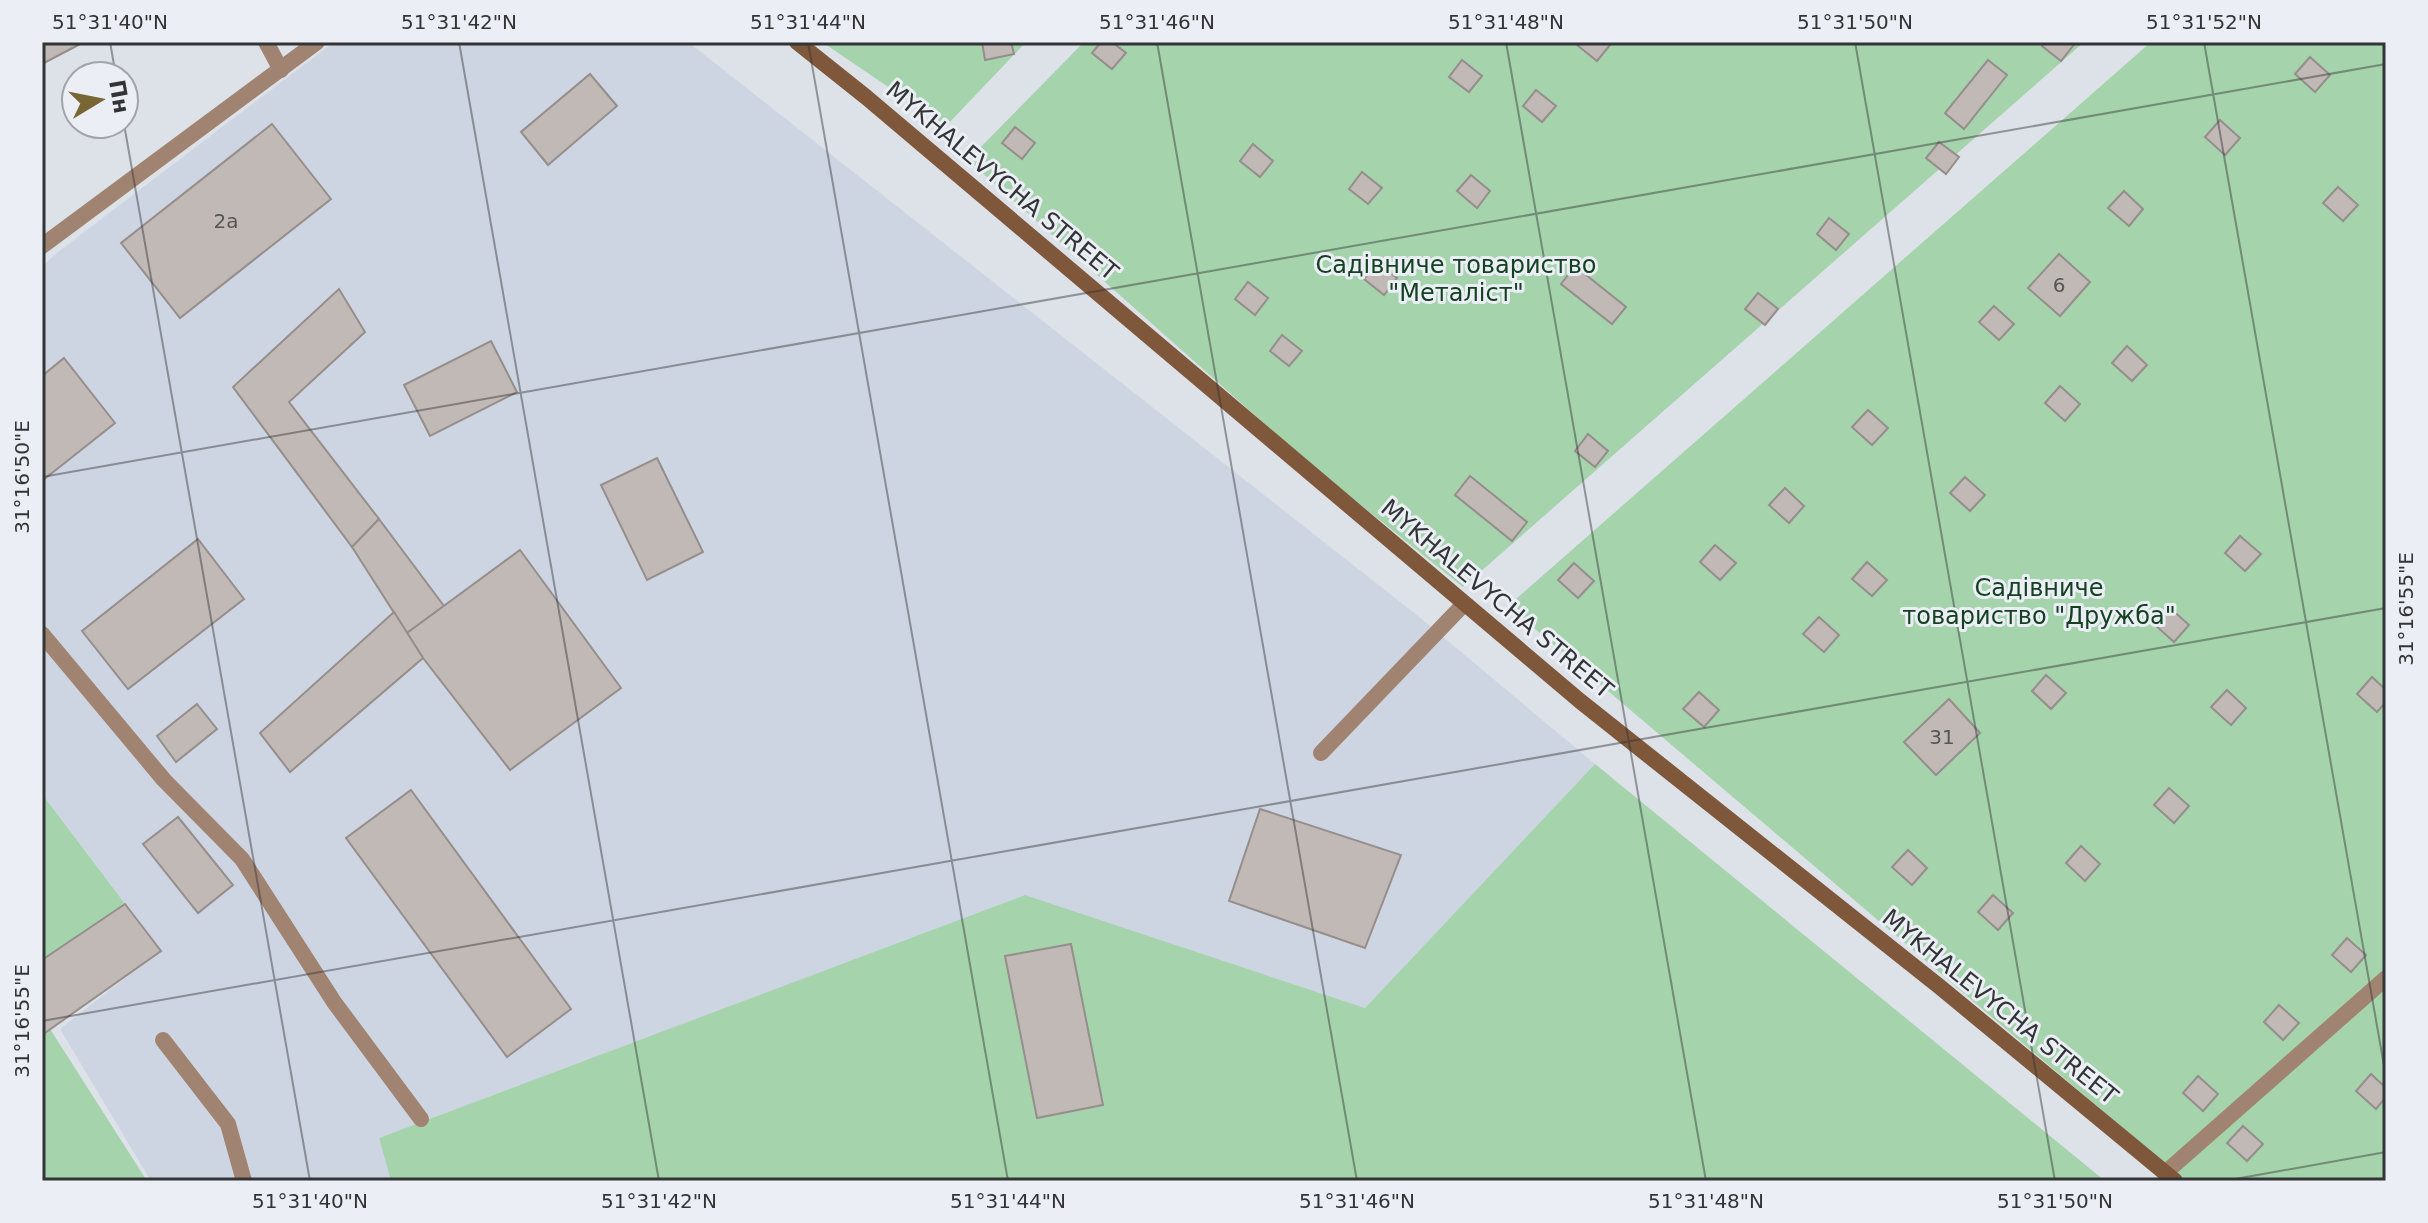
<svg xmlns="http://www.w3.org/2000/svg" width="2428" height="1223" viewBox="0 0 2428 1223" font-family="'DejaVu Sans',sans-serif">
	<rect width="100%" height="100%" fill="#dde1e8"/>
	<polygon fill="#ced5e2" points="334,42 688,42 1418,616 1595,764 1365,1008 1025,895 379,1138 391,1181 151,1181 60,1029 161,950 42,794 42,267 58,252"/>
	<g fill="#a4d3ac">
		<polygon points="822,42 1026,42 946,126"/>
		<polygon points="1084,42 2084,42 1463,587 1305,460 968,160"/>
		<polygon points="2151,42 2386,42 2386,1181 2185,1181 1508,606"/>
		<polygon points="1595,764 2105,1181 391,1181 379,1138 1025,895 1365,1008"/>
		<polygon points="42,794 161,951 50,1029 147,1181 42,1181"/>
	</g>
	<g fill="#c1b9b6" stroke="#958e8b" stroke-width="2">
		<polygon points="42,42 84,42 42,64"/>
		<polygon points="982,42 1011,42 1014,54 985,60"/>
		<polygon points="1101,42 1112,42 1126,53 1112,69 1092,53"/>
		<polygon points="1580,42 1607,42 1610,45 1597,61 1577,45"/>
		<polygon points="2045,42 2076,42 2061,61 2042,46"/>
		<polygon points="2310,57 2330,75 2315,92 2295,74"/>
		<polygon points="1462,60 1482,76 1469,92 1449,77"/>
		<polygon points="1988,60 2007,75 1964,129 1945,113"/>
		<polygon points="590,74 617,106 548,165 521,132"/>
		<polygon points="1536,90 1556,106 1542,122 1523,106"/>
		<polygon points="2220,120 2240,138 2225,155 2205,137"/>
		<polygon points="272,124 331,199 180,318 121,243"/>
		<polygon points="1015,127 1035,143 1022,159 1002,143"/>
		<polygon points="1939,142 1959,157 1946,174 1926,158"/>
		<polygon points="1253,144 1273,161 1260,177 1240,161"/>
		<polygon points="1362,172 1382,188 1368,204 1349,189"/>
		<polygon points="1471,175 1490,191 1477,208 1457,191"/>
		<polygon points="2338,187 2358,205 2343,221 2323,203"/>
		<polygon points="2124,191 2143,209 2129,226 2108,208"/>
		<polygon points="1829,218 1849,234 1836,250 1817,234"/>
		<polygon points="2059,254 2090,282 2060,316 2028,288"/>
		<polygon points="1377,263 1397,278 1384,295 1364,279"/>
		<polygon points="1575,266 1626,307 1612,324 1561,284"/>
		<polygon points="1248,282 1268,298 1255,315 1235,299"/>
		<polygon points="339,289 365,332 289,402 379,519 352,547 233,387"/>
		<polygon points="1758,293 1778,309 1765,325 1745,309"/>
		<polygon points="1994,306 2014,324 1999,340 1979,322"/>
		<polygon points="1282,335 1302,351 1289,366 1270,351"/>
		<polygon points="491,341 517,392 430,436 404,385"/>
		<polygon points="2127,346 2147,365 2132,381 2112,363"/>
		<polygon points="64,358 115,423 42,481 42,376"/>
		<polygon points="2060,386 2080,404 2065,421 2045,403"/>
		<polygon points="1868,410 1888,428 1872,445 1852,427"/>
		<polygon points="1588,434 1608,451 1595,467 1575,451"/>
		<polygon points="657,458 703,552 647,580 601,485"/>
		<polygon points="1470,476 1527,522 1512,541 1455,495"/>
		<polygon points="1965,477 1985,495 1970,511 1950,493"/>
		<polygon points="1785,488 1804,506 1789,523 1769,505"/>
		<polygon points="379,519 444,606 407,633 352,547"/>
		<polygon points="2240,536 2261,554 2245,571 2225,553"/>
		<polygon points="198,539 244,599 128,689 82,631"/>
		<polygon points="1715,545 1736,563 1720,580 1700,562"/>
		<polygon points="520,550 621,688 510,770 423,658 407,633"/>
		<polygon points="1867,562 1887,580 1872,596 1852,579"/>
		<polygon points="1574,563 1594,581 1578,598 1558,580"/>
		<polygon points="2169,607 2189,625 2174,642 2154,624"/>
		<polygon points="394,612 423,658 290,772 260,733"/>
		<polygon points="1819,617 1839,635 1824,652 1803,634"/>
		<polygon points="2046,675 2066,693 2051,709 2032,691"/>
		<polygon points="2372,677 2386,690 2386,702 2377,712 2357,694"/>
		<polygon points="2227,690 2246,708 2231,725 2211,707"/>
		<polygon points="1699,692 1719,710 1704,727 1683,709"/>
		<polygon points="1949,699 1980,733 1936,775 1904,742"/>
		<polygon points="197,704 217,729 176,762 157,736"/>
		<polygon points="2169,788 2189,806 2174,823 2154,805"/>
		<polygon points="411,790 571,1009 507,1057 346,838"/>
		<polygon points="1260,809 1401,855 1365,948 1229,901"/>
		<polygon points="178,817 233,885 198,913 143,844"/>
		<polygon points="2081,846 2100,864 2085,881 2066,863"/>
		<polygon points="1908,850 1927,868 1912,885 1892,867"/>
		<polygon points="1993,895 2013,913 1998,930 1978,912"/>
		<polygon points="125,904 161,951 42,1035 42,960"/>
		<polygon points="2347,938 2366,955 2351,972 2332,955"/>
		<polygon points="1071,944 1103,1105 1037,1118 1005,956"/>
		<polygon points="2279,1005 2299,1023 2283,1040 2264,1022"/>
		<polygon points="2371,1074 2386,1088 2386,1097 2376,1109 2356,1091"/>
		<polygon points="2198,1076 2218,1094 2203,1111 2183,1093"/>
		<polygon points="2243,1126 2263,1144 2247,1161 2227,1143"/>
	</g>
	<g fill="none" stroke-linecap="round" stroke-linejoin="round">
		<g stroke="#a08471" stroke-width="16">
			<polyline points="266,42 281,70"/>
			<polyline points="42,246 317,42"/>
			<polyline points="42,634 164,780 242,859 334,1002 421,1119"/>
			<polyline points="1321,753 1464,604"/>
			<polyline points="163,1040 228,1124 244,1181"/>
			<polyline points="2165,1173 2386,978"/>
		</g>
		<polyline stroke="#7f573b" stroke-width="16" points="797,42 866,97 1580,701 1940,987 2175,1181"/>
	</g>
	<path fill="none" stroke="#323436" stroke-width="2" stroke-opacity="0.45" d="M 110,42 L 116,76M 459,42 L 659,1181M 808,42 L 1008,1181M 1157,42 L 1357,1181M 1506,42 L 1706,1181M 1855,42 L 2055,1181M 2204,42 L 2386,1077M 124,124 L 310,1181M 42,477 L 2386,64M 42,1021 L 2386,608M 2224,1181 L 2386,1152"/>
	<g text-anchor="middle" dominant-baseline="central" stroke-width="6" stroke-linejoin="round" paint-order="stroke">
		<g font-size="20" fill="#565556">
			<text x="226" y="221">2а</text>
			<text x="2059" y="285">6</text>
			<text x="1942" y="737">31</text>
		</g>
		<g font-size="24" fill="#323436" stroke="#ebeef5">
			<text transform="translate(1002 181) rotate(40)">MYKHALEVYCHA STREET</text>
			<text transform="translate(1497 599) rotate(40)">MYKHALEVYCHA STREET</text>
			<text transform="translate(2000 1007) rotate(39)">MYKHALEVYCHA STREET</text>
		</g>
		<g font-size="24" fill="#144221" stroke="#ebeef5">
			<text x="1456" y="265">Садівниче товариство<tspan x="1456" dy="28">"Металіст"</tspan></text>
			<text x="2039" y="588">Садівниче<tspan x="2039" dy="28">товариство "Дружба"</tspan></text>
		</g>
	</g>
	<rect width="2428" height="1223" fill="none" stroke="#ebeef5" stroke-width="88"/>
	<g transform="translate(100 100) rotate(80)"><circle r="38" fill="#ebeef5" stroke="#a1a4a9" stroke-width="2"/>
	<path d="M0-6L14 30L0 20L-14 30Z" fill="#786735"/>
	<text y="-12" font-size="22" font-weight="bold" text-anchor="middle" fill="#323436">Пн</text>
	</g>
	<rect x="44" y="44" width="2340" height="1135" fill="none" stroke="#323436" stroke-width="3"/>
	<g font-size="20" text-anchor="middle" fill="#323436">
		<text x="110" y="29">51°31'40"N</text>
		<text x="459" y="29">51°31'42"N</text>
		<text x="808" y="29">51°31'44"N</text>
		<text x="1157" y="29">51°31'46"N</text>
		<text x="1506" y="29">51°31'48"N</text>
		<text x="1855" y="29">51°31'50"N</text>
		<text x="2204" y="29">51°31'52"N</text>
		<text transform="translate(22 477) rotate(-90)" y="7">31°16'50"E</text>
		<text transform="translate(2406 609) rotate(-90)" y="7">31°16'55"E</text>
		<text transform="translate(22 1021) rotate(-90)" y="7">31°16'55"E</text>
		<text x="310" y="1208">51°31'40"N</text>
		<text x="659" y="1208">51°31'42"N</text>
		<text x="1008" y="1208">51°31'44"N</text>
		<text x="1357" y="1208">51°31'46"N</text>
		<text x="1706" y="1208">51°31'48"N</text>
		<text x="2055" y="1208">51°31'50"N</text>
	</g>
</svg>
